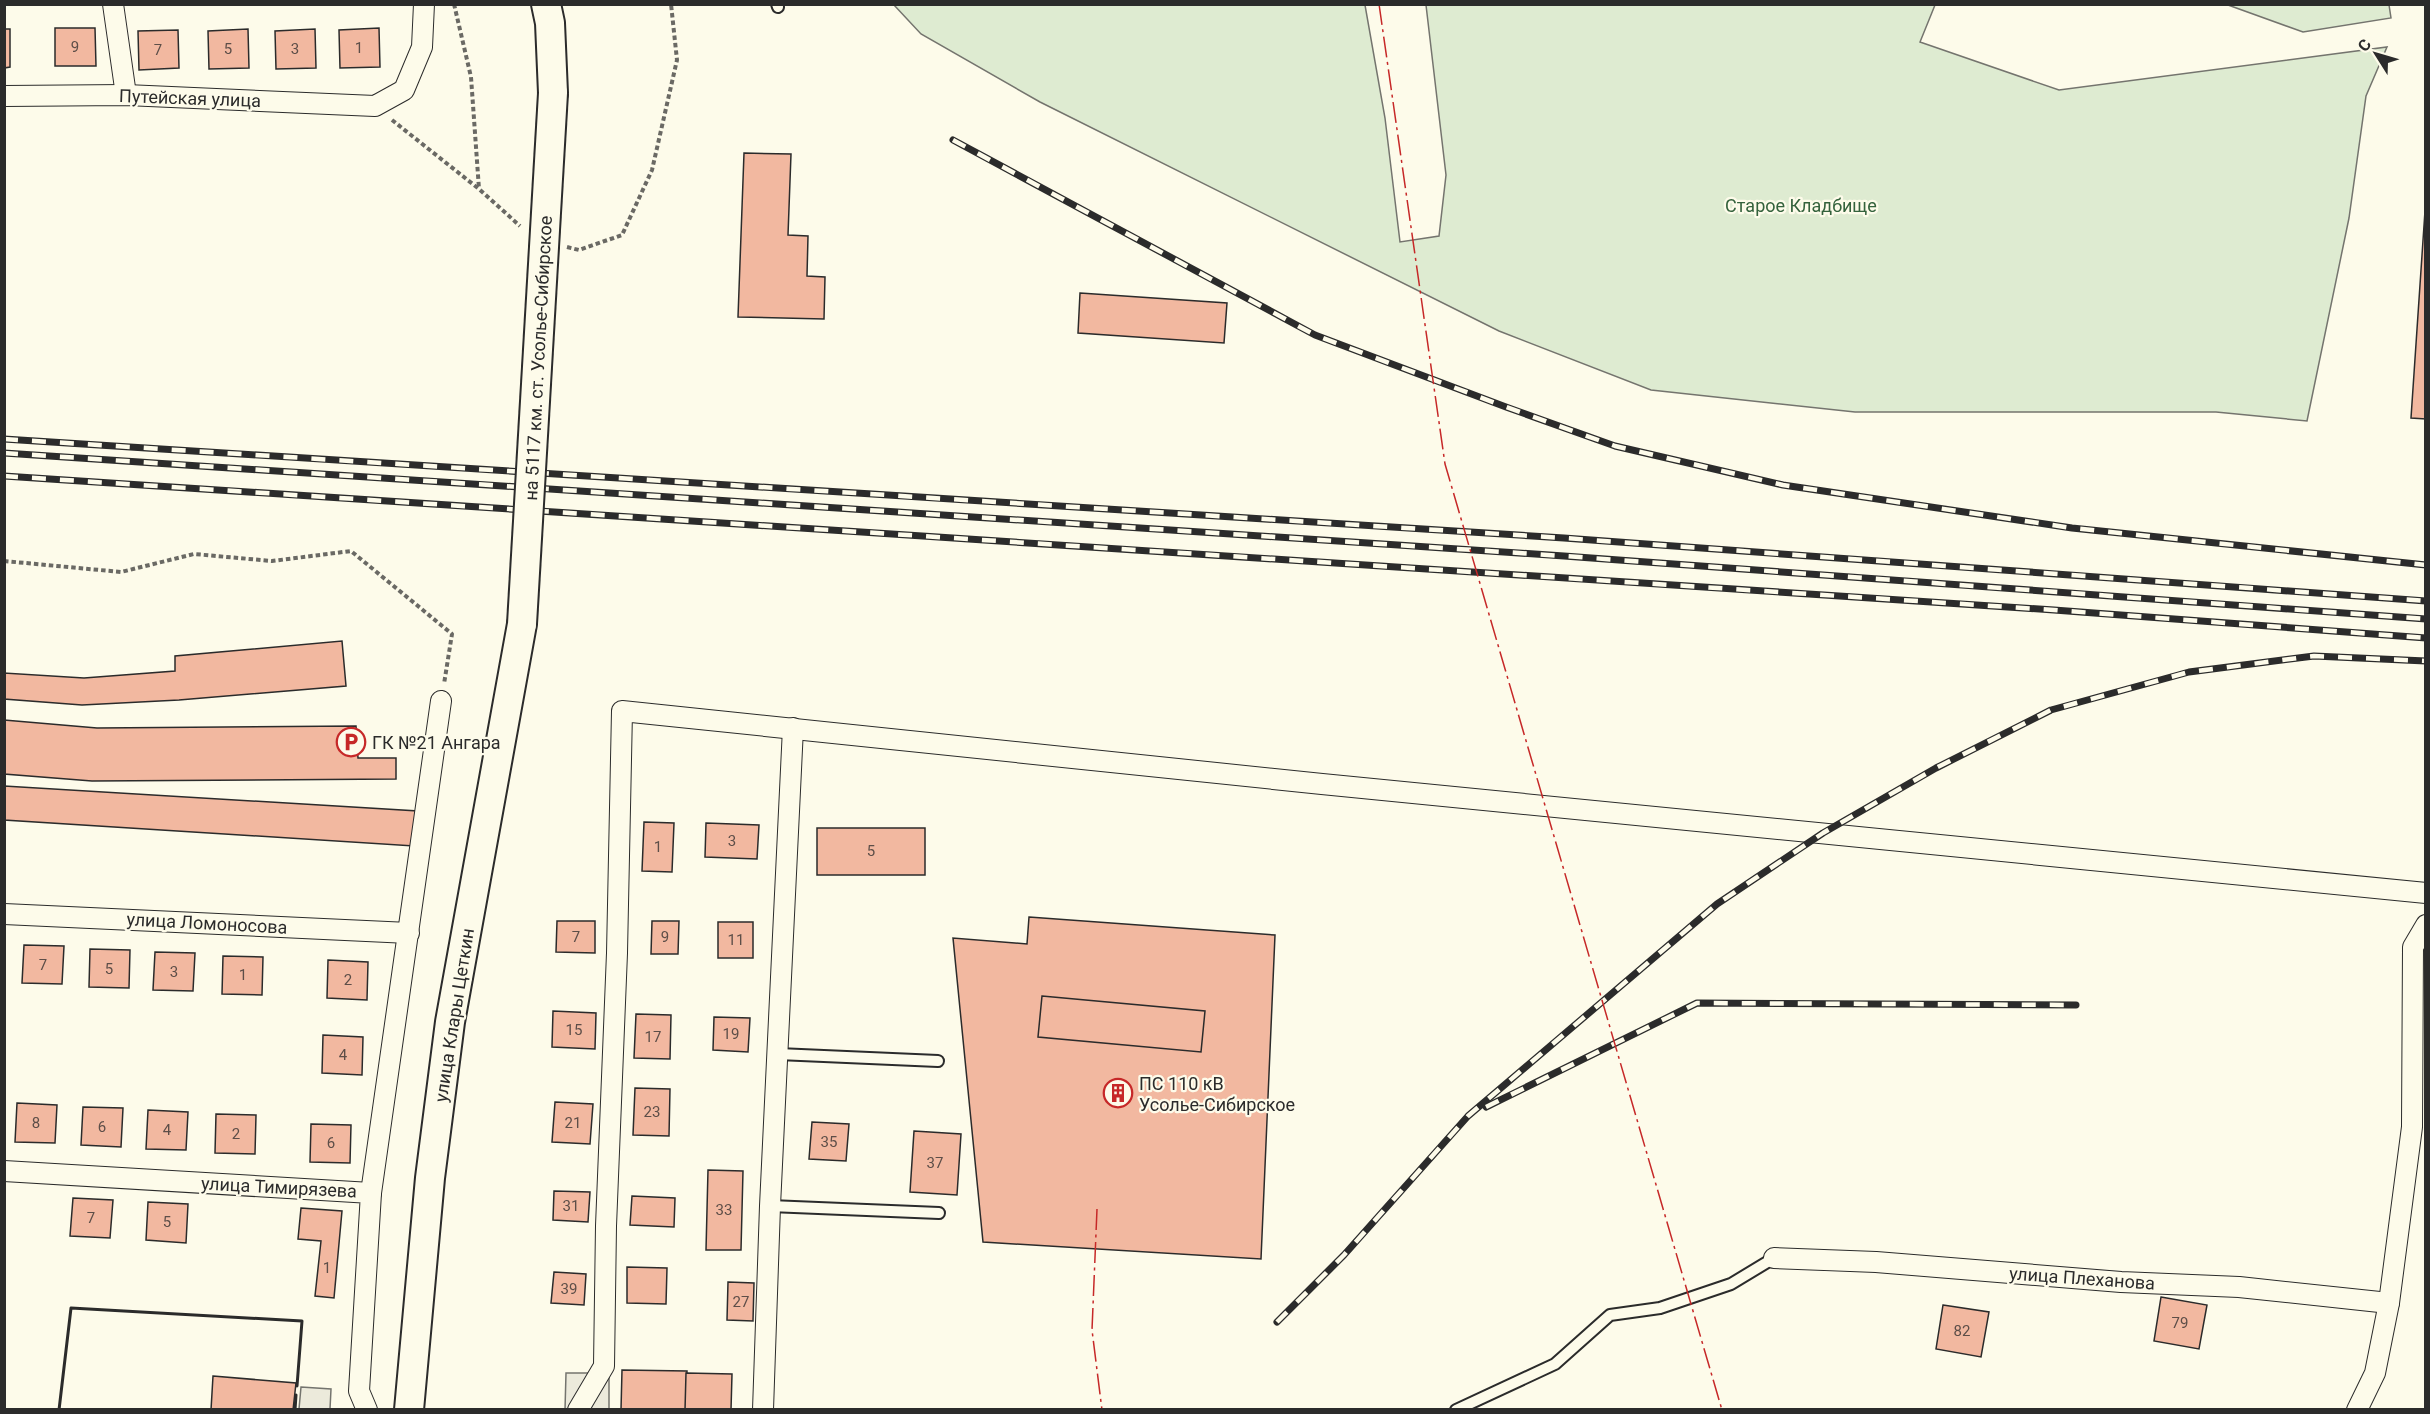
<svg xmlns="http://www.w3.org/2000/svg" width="2430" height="1414" viewBox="0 0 2430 1414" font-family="Roboto,sans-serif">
	<rect width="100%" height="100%" fill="#fdfbea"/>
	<g fill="#deebd1" stroke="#74746e" stroke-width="1.5">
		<polygon points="894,5 1365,5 1385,118 1400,242 1439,236 1446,175 1426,5 1935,5 1920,42 2059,90 2387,47 2366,96 2349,218 2307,421 2216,412 1855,412 1651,390 1499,331 1040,102 921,34"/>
		<polygon points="2228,5 2389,5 2391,18 2303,32"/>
	</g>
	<g fill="#eceadb" stroke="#74746e" stroke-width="1.5">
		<polygon points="566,1373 609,1373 609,1409 565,1410"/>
		<polygon points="301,1387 331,1389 330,1409 299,1409"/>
	</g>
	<g fill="#f2b8a0" stroke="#2b2b2b" stroke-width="1.5">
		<polygon points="55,28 95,28 96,66 55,66"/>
		<polygon points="379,28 380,67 340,68 339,30"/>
		<polygon points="4,29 10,29 10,67 4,68"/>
		<polygon points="248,29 249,68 209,69 208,31"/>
		<polygon points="315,29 316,68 276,69 275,31"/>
		<polygon points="178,30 179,68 139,70 138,31"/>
		<polygon points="744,153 791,154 788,235 808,236 807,276 825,277 824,319 738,317"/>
		<polygon points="2426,196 2426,419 2411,418"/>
		<polygon points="1080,293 1227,303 1224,343 1078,333"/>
		<polygon points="342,641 346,686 179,700 82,705 4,699 4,673 84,678 175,671 175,656"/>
		<polygon points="4,720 97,728 356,726 358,758 396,758 396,779 92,781 4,774"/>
		<polygon points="4,786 418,811 414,846 4,820"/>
		<polygon points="644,822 674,823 672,872 642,871"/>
		<polygon points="706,823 759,825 757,859 705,857"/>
		<rect x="817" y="828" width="108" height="47"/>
		<polygon points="1029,917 1275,935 1261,1259 983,1242 953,938 1027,944"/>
		<polygon points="557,921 595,921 595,953 556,952"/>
		<polygon points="652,921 679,921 678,954 651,954"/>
		<rect x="718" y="922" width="35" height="36"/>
		<polygon points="24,945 64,946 62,984 22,983"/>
		<polygon points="90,949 130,950 129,988 89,987"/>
		<polygon points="155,952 195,953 193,991 153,990"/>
		<polygon points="223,956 263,957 262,995 222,994"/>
		<polygon points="328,960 368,962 367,1000 327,998"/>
		<polygon points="1042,996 1205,1011 1201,1052 1038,1037"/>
		<polygon points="553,1011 596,1013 595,1049 552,1047"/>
		<polygon points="636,1014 671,1015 670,1059 634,1058"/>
		<polygon points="714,1017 750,1018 748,1052 713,1050"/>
		<polygon points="323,1035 363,1037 362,1075 322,1073"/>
		<polygon points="635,1088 670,1089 669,1136 633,1135"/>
		<polygon points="555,1102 593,1104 590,1144 552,1142"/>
		<polygon points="17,1103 57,1105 55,1143 15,1142"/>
		<polygon points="83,1107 123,1108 121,1147 81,1145"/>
		<polygon points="148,1110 188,1112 186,1150 146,1149"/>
		<polygon points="216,1114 256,1115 255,1154 215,1153"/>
		<polygon points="812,1122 849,1124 846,1161 809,1159"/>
		<polygon points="311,1124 351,1125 350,1163 310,1162"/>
		<polygon points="914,1131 961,1134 957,1195 910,1192"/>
		<polygon points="708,1170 743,1171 741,1250 706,1250"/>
		<polygon points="554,1191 590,1192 588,1222 553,1220"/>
		<polygon points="632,1196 675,1198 674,1227 630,1225"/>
		<polygon points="73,1198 113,1200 110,1238 70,1236"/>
		<polygon points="148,1202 188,1204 186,1243 146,1240"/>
		<polygon points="301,1208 342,1211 334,1298 315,1296 321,1241 298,1239"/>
		<polygon points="627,1267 667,1268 666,1304 627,1303"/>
		<polygon points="554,1272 586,1274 584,1305 551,1303"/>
		<polygon points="728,1282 754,1283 753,1321 727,1320"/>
		<polygon points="2161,1297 2207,1305 2199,1349 2154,1341"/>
		<polygon points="1943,1305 1989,1312 1981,1357 1936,1349"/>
		<polygon points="622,1370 687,1371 686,1410 621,1410"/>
		<polygon points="686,1373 732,1374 731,1410 685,1410"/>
		<polygon points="213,1376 296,1383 293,1410 211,1410"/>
	</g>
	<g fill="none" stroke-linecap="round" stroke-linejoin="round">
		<g stroke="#2b2b2b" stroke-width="14">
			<g id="lane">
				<polyline points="777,4 778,7"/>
				<polyline points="778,1054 938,1061"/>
				<polyline points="770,1206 939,1213"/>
				<polyline points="1456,1410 1555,1364 1610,1315 1660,1308 1731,1284 1774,1258"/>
			</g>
		</g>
		<g stroke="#2b2b2b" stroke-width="22">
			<g id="street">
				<polyline points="113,4 126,95"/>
				<polyline points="4,96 126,95 375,106 404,90 422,47 424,4"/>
				<polyline points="4,914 409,933"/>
				<polyline points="4,1171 371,1193 359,1391 367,1410"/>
				<polyline points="371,1193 441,701"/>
				<polyline points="1774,1258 1876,1262 2121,1282 2239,1287 2389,1303"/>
				<polyline points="578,1410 604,1366 606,1226 617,953 622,711 1322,784 2426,893"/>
				<polyline points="763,1410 770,1206 793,728"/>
				<polyline points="2357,1410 2375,1373 2389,1303 2412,1127 2413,947 2426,925"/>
			</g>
		</g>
		<g stroke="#2b2b2b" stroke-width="32">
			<g id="secondary">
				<polyline points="546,4 550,23 553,93"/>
				<polyline points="409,1410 430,1178 450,1022 522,624"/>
			</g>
		</g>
		<g stroke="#6a6964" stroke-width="4" stroke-dasharray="4.5 3" stroke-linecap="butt">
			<polyline points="454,4 471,77 479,189"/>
			<polyline points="392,120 479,189 520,226"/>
			<polyline points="567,247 579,250 622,235 652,170 677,60 671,4"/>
			<polyline points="4,561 121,572 194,554 272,561 351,551 452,634 444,684"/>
		</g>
		<use href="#lane" stroke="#fdfbea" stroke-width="10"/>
		<use href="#street" stroke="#fdfbea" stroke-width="20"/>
		<use href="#secondary" stroke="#fdfbea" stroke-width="28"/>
		<g stroke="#2b2b2b" stroke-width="7">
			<g id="rail">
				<polyline points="953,140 1315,335 1506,407 1615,446 1783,485 2072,528 2426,565"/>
				<polyline points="4,439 1564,538 2426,601"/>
				<polyline points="4,453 1564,556 2426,619"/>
				<polyline points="4,476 2054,610 2426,638"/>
				<polyline points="1486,1107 1697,1003 2076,1005"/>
				<polyline points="1277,1322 1344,1255 1468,1116 1717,904 1823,833 1936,768 2051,710 2189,672 2314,656 2426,661"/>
			</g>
		</g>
		<use href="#rail" stroke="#fdfbea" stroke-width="4.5" stroke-dasharray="14" stroke-linecap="butt"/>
		<g stroke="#2b2b2b" stroke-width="32" stroke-linecap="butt">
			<polyline id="secondary-bridge" points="522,624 553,93"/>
		</g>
		<use href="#secondary-bridge" stroke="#fdfbea" stroke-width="28"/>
		<g stroke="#2b2b2b" stroke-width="3">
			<polyline points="59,1410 71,1308 302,1321 297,1386"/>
			<polyline points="295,1410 296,1395"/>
		</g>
		<g stroke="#c62828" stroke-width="1.5" stroke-dasharray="21 4.5 3 4.5" stroke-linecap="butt">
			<polyline points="1379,4 1445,464 1722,1410"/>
			<polyline points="1097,1209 1092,1330 1102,1410"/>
		</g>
	</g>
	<defs>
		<g id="parking-ring" transform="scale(1.5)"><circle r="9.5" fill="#fdfbea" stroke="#c62828" stroke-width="1.5"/><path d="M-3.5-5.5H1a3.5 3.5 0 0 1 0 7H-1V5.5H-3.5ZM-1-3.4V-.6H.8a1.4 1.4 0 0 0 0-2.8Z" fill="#c62828"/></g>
		<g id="building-ring" transform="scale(1.5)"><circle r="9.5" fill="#fdfbea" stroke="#c62828" stroke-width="1.5"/><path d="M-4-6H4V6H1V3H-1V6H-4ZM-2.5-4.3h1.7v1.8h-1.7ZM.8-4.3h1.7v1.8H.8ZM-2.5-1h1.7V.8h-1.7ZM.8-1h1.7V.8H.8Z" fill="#c62828"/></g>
	</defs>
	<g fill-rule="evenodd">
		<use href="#parking-ring" x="351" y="742"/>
		<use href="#building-ring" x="1118" y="1093"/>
	</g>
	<g text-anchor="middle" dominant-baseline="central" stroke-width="4.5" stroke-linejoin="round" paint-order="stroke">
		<g font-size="15" fill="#5d4e48">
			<text x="75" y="47">9</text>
			<text x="359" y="48">1</text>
			<text x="228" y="49">5</text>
			<text x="295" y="49">3</text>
			<text x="158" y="50">7</text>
			<text x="732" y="841">3</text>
			<text x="658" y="847">1</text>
			<text x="871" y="851">5</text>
			<text x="576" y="937">7</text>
			<text x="665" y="937">9</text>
			<text x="736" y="940">11</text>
			<text x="43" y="965">7</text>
			<text x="109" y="969">5</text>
			<text x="174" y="972">3</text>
			<text x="243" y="975">1</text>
			<text x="348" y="980">2</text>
			<text x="574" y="1030">15</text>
			<text x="731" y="1034">19</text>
			<text x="653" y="1037">17</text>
			<text x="343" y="1055">4</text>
			<text x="652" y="1112">23</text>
			<text x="36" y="1123">8</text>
			<text x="573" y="1123">21</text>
			<text x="102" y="1127">6</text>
			<text x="167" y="1130">4</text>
			<text x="236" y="1134">2</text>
			<text x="829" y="1142">35</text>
			<text x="331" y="1143">6</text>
			<text x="935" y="1163">37</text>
			<text x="571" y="1206">31</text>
			<text x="724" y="1210">33</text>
			<text x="91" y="1218">7</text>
			<text x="167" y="1222">5</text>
			<text x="327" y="1268">1</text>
			<text x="569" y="1289">39</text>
			<text x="741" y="1302">27</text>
			<text x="2180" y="1323">79</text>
			<text x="1962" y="1331">82</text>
		</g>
		<g font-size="18" fill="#2b2b2b" stroke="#fdfbea">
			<text transform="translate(190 98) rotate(2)">Путейская улица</text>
			<text transform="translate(538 358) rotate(-87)">на 5117 км. ст. Усолье-Сибирское</text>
			<text transform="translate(207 923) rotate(3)">улица Ломоносова</text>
			<text transform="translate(454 1015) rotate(-81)">улица Клары Цеткин</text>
			<text transform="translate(279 1187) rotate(3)">улица Тимирязева</text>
			<text transform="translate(2082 1278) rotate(4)">улица Плеханова</text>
		</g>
		<g font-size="18" fill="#34623c" stroke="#fdfbea">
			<text x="1801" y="205">Старое Кладбище</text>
		</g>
		<g font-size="18" fill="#2b2b2b" stroke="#fdfbea" text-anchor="start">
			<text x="372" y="742">ГК №21 Ангара</text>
			<text x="1139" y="1083">ПС 110 кВ<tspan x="1139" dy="21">Усолье-Сибирское</tspan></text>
		</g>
	</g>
	<rect width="2430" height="1414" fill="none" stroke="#2b2b2b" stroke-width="12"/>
	<g transform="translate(2376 54) rotate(307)" stroke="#fdfbea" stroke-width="4.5" paint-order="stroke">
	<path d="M0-4.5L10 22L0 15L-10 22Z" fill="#2b2b2b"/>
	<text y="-9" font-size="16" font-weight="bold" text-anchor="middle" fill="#2b2b2b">С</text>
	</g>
</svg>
